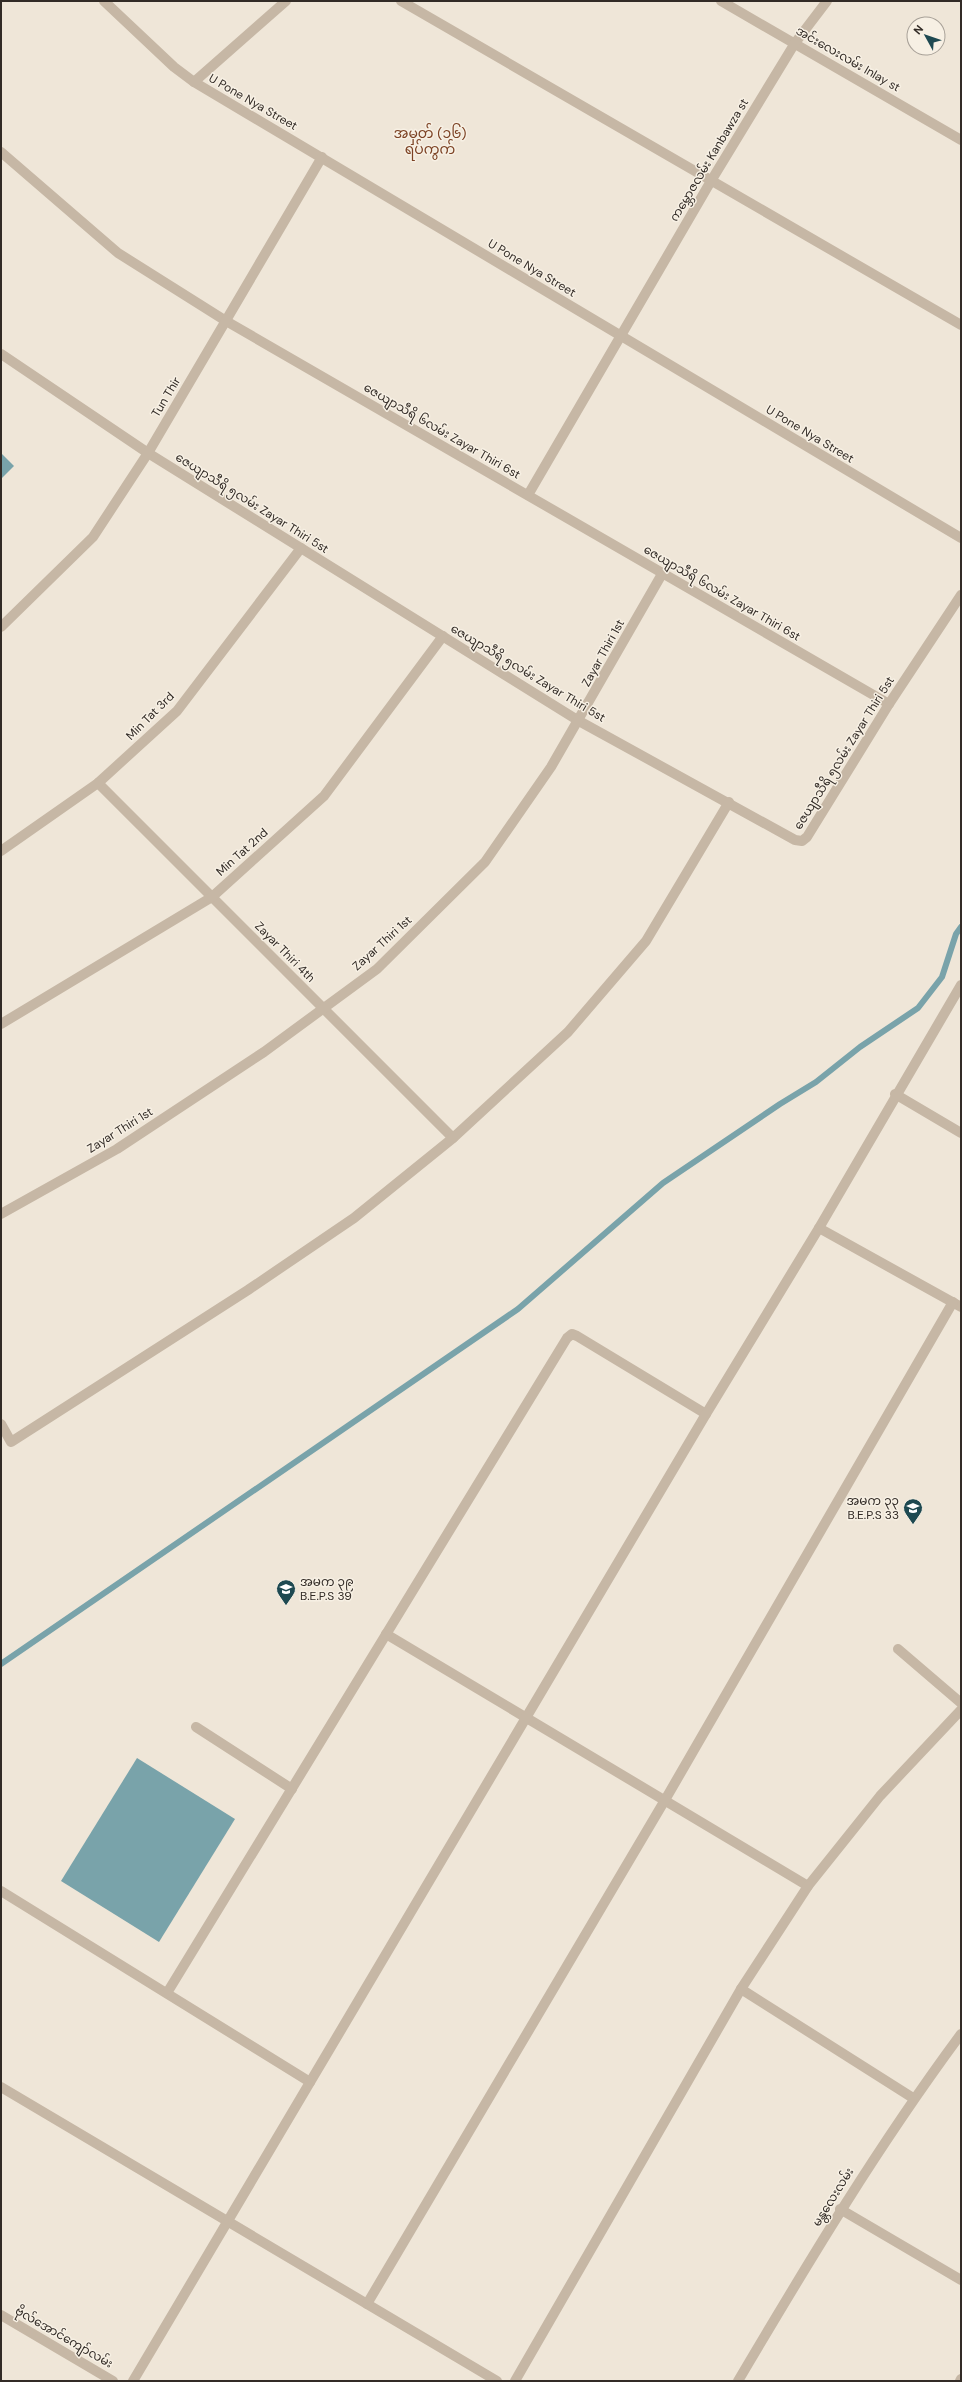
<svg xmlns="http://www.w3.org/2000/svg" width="962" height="2382" viewBox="0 0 962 2382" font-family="'DM Sans','Noto Sans Myanmar',sans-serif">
	<rect width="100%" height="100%" fill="#efe6d8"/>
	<g fill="#79a3aa">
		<polygon points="1,453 14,466 1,479"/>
		<polygon points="137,1758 235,1819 159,1942 61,1881"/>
	</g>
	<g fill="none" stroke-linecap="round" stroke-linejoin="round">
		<polyline stroke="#79a3aa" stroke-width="6" points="1,1664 518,1309 663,1183 780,1104 816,1082 860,1047 918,1008 942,977 956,934 961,927"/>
		<g stroke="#c6b7a5" stroke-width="10">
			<polyline points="104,1 174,67 194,82 961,538"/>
			<polyline points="401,1 961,325"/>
			<polyline points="721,1 961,140"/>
			<polyline points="194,82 286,1"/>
			<polyline points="1,152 118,253 226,321 889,704"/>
			<polyline points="1,354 148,453 579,721 795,840 802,841 807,837 889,704 961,595"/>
			<polyline points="528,495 711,181 795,43 827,1"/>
			<polyline points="1,627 93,537 148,453 322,157"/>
			<polyline points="98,783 453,1138"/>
			<polyline points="1,851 98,783 177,711 301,548"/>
			<polyline points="1,1024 212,897 324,796 443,636"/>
			<polyline points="895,1094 961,1133"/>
			<polyline points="1,1214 117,1149 264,1052 377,969 485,862 551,767 662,574"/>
			<polyline points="819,1228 961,1307"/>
			<polyline points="1,1424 11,1442 248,1290 354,1218 453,1138 568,1032 646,941 729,802"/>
			<polyline points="386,1634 808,1886"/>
			<polyline points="898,1649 961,1703"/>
			<polyline points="196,1727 292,1789"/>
			<polyline points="1,1891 310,2082"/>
			<polyline points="741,1989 913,2098"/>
			<polyline points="167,1993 567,1338 572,1334 577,1336 706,1414"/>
			<polyline points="1,2087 497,2381"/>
			<polyline points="840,2209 961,2280"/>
			<polyline points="367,2304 665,1800 953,1302"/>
			<polyline points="1,2315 113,2381"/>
			<polyline points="133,2381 706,1414 819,1228 961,985"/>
			<polyline points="515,2381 741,1989 808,1886 880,1796 961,1710"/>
			<path d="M 738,2381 C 809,2261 878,2146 961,2034"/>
			<polyline points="960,2381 961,2379"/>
		</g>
	</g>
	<defs>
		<g id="school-pin" transform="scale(1)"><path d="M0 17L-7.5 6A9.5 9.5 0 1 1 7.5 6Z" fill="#1e4951" stroke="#f7f0e4"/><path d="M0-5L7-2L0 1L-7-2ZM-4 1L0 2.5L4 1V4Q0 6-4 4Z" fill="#fff"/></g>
	</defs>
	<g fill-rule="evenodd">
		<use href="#school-pin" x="913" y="1508"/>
		<use href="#school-pin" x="286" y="1589"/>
	</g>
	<g text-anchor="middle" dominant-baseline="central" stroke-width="3" stroke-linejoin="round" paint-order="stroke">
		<g font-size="12" fill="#322b26" stroke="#f7f0e4">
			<text transform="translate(848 59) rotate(30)">အင်းလေးလမ်း Inlay st</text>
			<text transform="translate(253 102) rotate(30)">U Pone Nya Street</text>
			<text transform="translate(709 160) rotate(-59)">ကမ္ဘောဇလမ်း Kanbawza st</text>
			<text transform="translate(532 268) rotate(31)">U Pone Nya Street</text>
			<text transform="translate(166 397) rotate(-59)">Tun Thir</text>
			<text transform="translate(442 431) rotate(30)">ဇေယျာသီရိ ၆လမ်း Zayar Thiri 6st</text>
			<text transform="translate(810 434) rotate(31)">U Pone Nya Street</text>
			<text transform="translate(252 503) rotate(32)">ဇေယျာသီရိ ၅လမ်း Zayar Thiri 5st</text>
			<text transform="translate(722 593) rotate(30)">ဇေယျာသီရိ ၆လမ်း Zayar Thiri 6st</text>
			<text transform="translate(603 653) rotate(-61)">Zayar Thiri 1st</text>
			<text transform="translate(528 673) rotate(31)">ဇေယျာသီရိ ၅လမ်း Zayar Thiri 5st</text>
			<text transform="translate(150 716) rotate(-45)">Min Tat 3rd</text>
			<text transform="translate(844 753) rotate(-58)">ဇေယျာသီရိ ၅လမ်း Zayar Thiri 5st</text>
			<text transform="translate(242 852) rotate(-42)">Min Tat 2nd</text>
			<text transform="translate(382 943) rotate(-42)">Zayar Thiri 1st</text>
			<text transform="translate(285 952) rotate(45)">Zayar Thiri 4th</text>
			<text transform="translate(120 1130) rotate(-32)">Zayar Thiri 1st</text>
			<text transform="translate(833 2197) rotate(-58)">မန္တလေးလမ်း</text>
			<text transform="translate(64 2337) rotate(30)">ဗိုလ်အောင်ကျော်လမ်း</text>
		</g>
		<g font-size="12" fill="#322b26" stroke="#f7f0e4" text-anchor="end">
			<text x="899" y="1501">အမက ၃၃<tspan x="899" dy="14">B.E.P.S 33</tspan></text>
			<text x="300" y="1582" text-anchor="start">အမက ၃၉<tspan x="300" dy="14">B.E.P.S 39</tspan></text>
		</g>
		<g font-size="14" fill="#7c4224" stroke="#f7f0e4">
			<text x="430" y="133">အမှတ် (၁၆)<tspan x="430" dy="16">ရပ်ကွက်</tspan></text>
		</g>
	</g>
	<rect width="962" height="2382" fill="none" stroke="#322b26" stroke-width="4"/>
	<g transform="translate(926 36) rotate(310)"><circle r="19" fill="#f7f0e4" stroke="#a8a198"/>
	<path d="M0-3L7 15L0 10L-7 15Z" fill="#1e4951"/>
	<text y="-6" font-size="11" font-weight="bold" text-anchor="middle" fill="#322b26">N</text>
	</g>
</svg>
